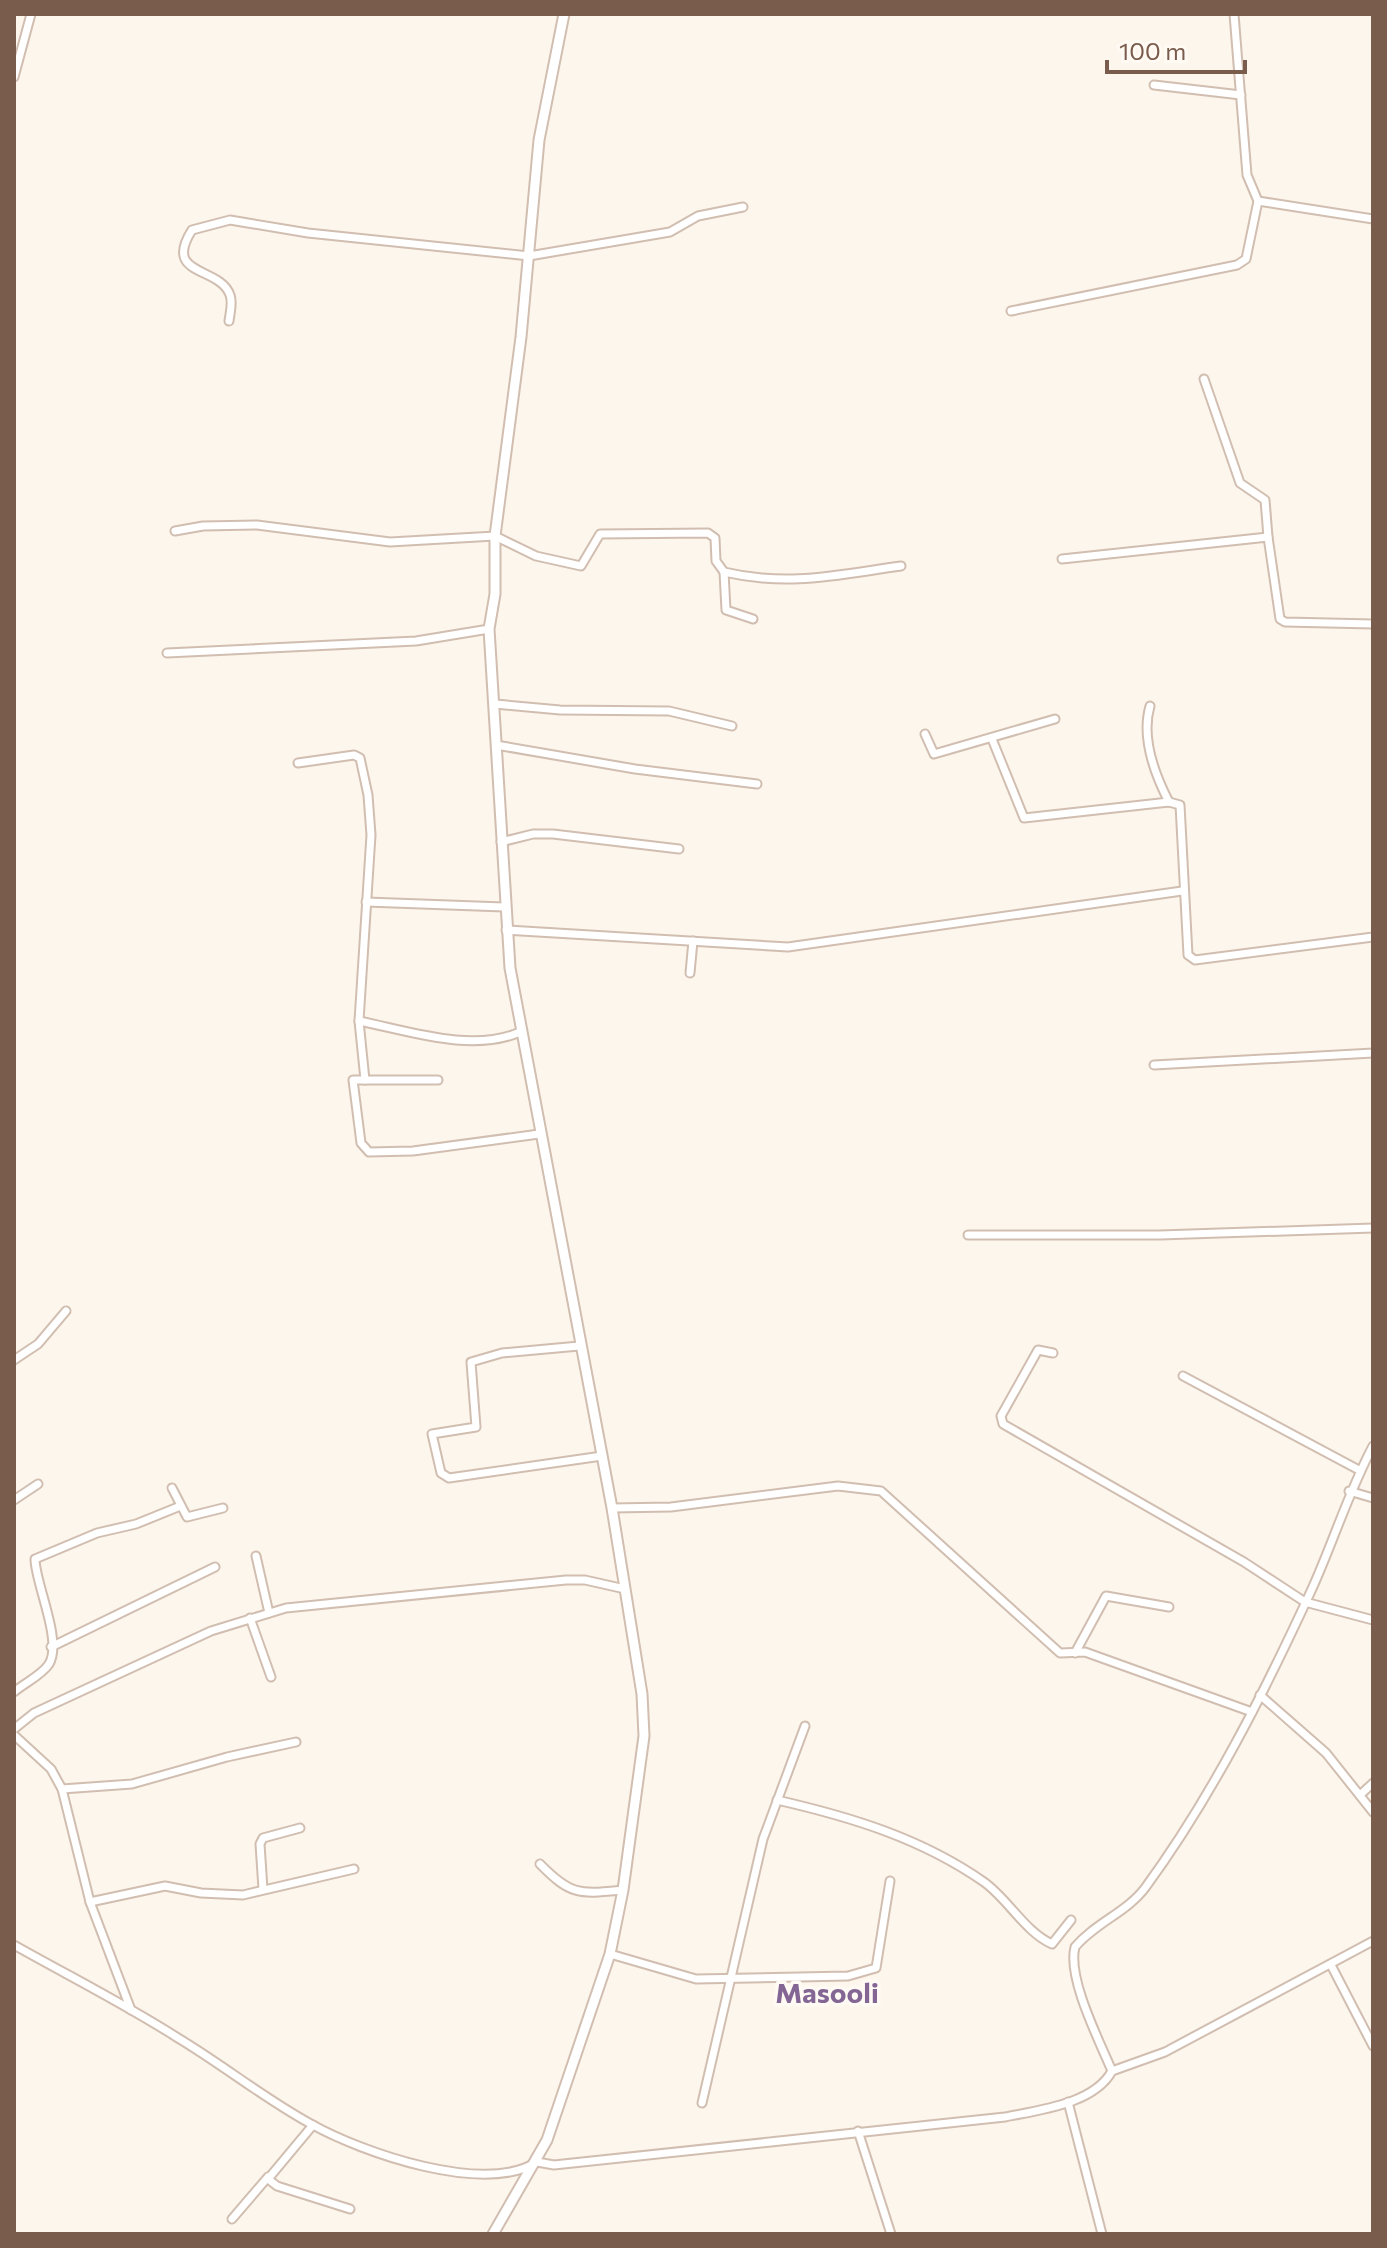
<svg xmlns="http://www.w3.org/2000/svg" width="1387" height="2248" viewBox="0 0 1387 2248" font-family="Commissioner,sans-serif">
	<rect width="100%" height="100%" fill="#fdf6ec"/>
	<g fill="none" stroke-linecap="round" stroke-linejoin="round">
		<g stroke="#d1beb0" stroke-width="11">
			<g id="minor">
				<polyline points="1234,14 1247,175 1258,201 1373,219"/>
				<polyline points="14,77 31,14"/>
				<polyline points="1154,85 1241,95"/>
				<polyline points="1011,311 1237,265 1246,259 1258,201"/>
				<path d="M 229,321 C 230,313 233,303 230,295 C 220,266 162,277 192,230 L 230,220 L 308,233 L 529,256 L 670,232 L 698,216 L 743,207"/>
				<polyline points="1204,379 1240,483 1265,500 1268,537"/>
				<path d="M 175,531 L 203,526 L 257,525 L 390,542 L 495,536 L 536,556 L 581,566 L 600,534 L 708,533 L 715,538 L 716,561 L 724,572 C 789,587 836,575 901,566"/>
				<polyline points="1062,559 1268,537 1280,619 1285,622 1373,624"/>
				<polyline points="724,572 726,610 753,619"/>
				<polyline points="167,653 416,641 489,629"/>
				<polyline points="495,704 560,710 669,711 732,726"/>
				<path d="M 1150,706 C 1141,737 1155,775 1169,802"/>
				<polyline points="925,734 934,754 1055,719"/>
				<polyline points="992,739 1024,818 1169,802 1180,805 1188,955 1195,960 1373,937"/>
				<polyline points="496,745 635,769 757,784"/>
				<path d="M 298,763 L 354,755 L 360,758 L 368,795 L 371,835 L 359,1021 C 409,1031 472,1053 520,1032"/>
				<polyline points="501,842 533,834 553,834 679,849"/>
				<polyline points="366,902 504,907"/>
				<polyline points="506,930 788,947 1182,891"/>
				<polyline points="690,973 693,941"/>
				<polyline points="359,1021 365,1080 438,1080"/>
				<polyline points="1154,1065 1373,1053"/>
				<polyline points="365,1080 353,1080 361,1143 369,1152 413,1151 539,1134"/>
				<polyline points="968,1235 1160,1235 1373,1228"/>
				<polyline points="579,1346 502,1353 471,1362 476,1427 432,1434 441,1473 449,1478 602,1456"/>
				<polyline points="1053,1353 1038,1350 1001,1416 1003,1424 1244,1562 1305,1602 1373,1620"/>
				<polyline points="14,1360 38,1344 66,1311"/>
				<polyline points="1183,1376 1359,1470"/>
				<polyline points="172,1488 187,1517 223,1508"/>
				<polyline points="1349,1491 1373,1498"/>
				<polyline points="14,1500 38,1484"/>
				<polyline points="612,1508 671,1507 838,1486 881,1491 1060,1653 1085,1652 1252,1712"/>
				<polyline points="256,1556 269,1613"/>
				<polyline points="250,1618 271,1677"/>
				<polyline points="51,1647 215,1567"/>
				<polyline points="1075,1653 1106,1596 1169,1607"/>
				<path d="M 14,1692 C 24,1683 41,1676 49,1664 C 63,1641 35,1583 35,1559 L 97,1533 L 136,1524 L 178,1507"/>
				<polyline points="1260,1695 1326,1753 1373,1812"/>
				<polyline points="14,1729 34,1713 211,1631 286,1608 566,1580 585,1580 625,1589"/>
				<polyline points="14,1735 51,1769 62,1789 90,1902 131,2010"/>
				<polyline points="62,1789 132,1784 227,1757 296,1742"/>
				<polyline points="1360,1795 1373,1783"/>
				<path d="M 777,1800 C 851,1817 921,1838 984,1882 C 1008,1899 1025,1932 1052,1944 L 1071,1920"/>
				<path d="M 540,1864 C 571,1896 580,1894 623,1890"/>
				<polyline points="263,1889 260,1844 263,1838 300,1828"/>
				<polyline points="90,1902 165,1886 201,1893 243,1895 354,1869"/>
				<path d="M 14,1945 C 69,1976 125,2004 178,2038 C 223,2065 265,2099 311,2124 C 363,2153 484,2195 537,2162 L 554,2165 L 1005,2117 C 1039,2110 1094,2104 1112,2071 L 1165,2052 L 1373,1941"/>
				<polyline points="610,1954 696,1979 848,1976 876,1968 890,1881"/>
				<polyline points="1331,1965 1373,2046"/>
				<path d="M 1112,2071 C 1099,2040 1067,1978 1075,1947 C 1095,1923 1127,1912 1145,1888 C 1211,1798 1264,1693 1311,1591 C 1333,1543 1348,1493 1373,1446"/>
				<polyline points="1068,2102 1102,2234"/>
				<polyline points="702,2103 763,1839 805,1726"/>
				<polyline points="313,2125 268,2179 277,2186 350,2209"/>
				<polyline points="858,2131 891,2234"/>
				<polyline points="232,2219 268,2177"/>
			</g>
		</g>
		<g stroke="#d1beb0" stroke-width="13">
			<polyline id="tertiary" points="493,2234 547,2140 610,1954 623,1890 644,1736 642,1694 612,1508 510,968 489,629 495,594 495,536 521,337 539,140 564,14"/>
		</g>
		<use href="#minor" stroke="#fff" stroke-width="7"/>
		<use href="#tertiary" stroke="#fff" stroke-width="9"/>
	</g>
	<g text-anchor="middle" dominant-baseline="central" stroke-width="7" stroke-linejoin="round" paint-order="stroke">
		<g font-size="28" font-weight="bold" fill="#846695" stroke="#fffaf3">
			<text x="827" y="1992">Masooli</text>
		</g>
	</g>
	<rect width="1387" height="2248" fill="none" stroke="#7a5c4d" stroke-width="32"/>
	<path d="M1107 60v12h138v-12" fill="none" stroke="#7a5c4d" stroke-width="4"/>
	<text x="1119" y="60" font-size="24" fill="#7a5c4d" stroke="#fffaf3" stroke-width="6" paint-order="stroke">100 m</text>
</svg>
